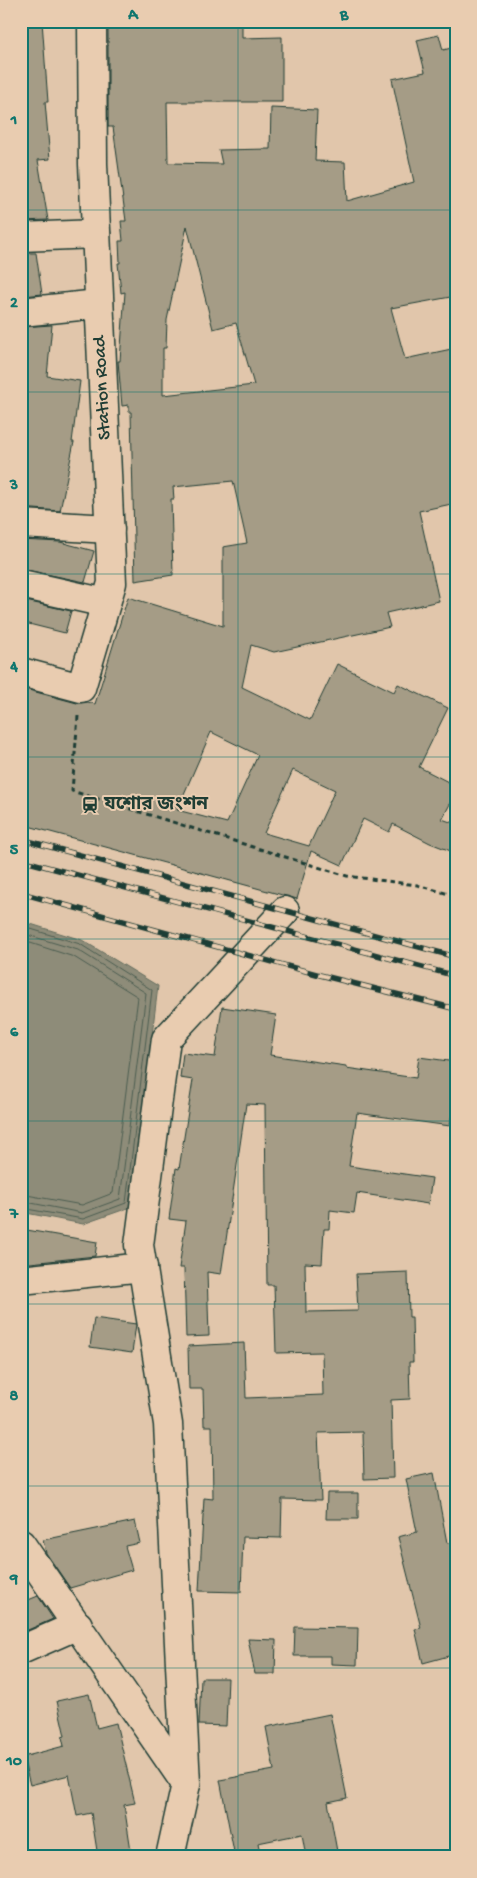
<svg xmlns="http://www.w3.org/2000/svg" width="477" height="1878" viewBox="0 0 477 1878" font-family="'Gochi Hand','Noto Sans Bengali',sans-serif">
	<rect width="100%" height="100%" fill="#e1c6ab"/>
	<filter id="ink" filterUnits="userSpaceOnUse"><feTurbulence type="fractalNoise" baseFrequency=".02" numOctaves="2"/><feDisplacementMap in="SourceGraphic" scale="10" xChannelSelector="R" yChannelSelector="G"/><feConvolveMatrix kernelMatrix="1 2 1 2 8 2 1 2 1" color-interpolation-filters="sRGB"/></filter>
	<g filter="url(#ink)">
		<polygon fill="#8e8c79" stroke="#626c5d" points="21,921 82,940 158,986 131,1207 83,1224 21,1212"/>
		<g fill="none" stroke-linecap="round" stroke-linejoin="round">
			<g stroke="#4b5d50" stroke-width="1">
				<polyline points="21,926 80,944 152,990 126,1203 83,1219 21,1208"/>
				<polyline points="21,933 78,950 146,993 120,1199 82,1213 21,1201"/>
				<polyline points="21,940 74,957 138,997 113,1193 82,1205 21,1194"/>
			</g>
		</g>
		<g fill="#a59c86" stroke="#1f3d34" fill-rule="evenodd">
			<polygon points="21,21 42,21 48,102 45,102 50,159 38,160 48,220 21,221"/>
			<path d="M 108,21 L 242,21 L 242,38 L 282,37 L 282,102 L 167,102 L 168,163 L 222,164 L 219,150 L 270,149 L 271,108 L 317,110 L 315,161 L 345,162 L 347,201 L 414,182 L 392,79 L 425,72 L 417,40 L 439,35 L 443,50 L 456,47 L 456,296 L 391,308 L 405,359 L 456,348 L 456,503 L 419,511 L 439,601 L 386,613 L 390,627 L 274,652 L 251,645 L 242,687 L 310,720 L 337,664 L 394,692 L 398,684 L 448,708 L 419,767 L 456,786 L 456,793 L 442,819 L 456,824 L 456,853 L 430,843 L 393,824 L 389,832 L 363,819 L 342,865 L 311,851 L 297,899 L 21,824 L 21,688 L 77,703 L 88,702 L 95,704 L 128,597 L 223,626 L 223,547 L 247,543 L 233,481 L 173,487 L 174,499 L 171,499 L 173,575 L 135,581 L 131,412 L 129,412 L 129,405 L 122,406 L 118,361 L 120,361 L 125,292 L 121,293 L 118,263 L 120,263 L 119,241 L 123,241 L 121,221 L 126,221 L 113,127 L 108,127 ZM 187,226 L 213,329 L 236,323 L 254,385 L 163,395 L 163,348 L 166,348 L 167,320 ZM 211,732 L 258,755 L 227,823 L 177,810 ZM 293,770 L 335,790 L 309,846 L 264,833 Z"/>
			<polygon points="28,253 36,253 42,294 24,296"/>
			<polygon points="52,325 47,376 80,381 72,442 74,442 60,511 21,508 21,327"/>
			<polygon points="21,540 60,542 94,551 85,582 21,569"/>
			<polygon points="21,600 71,611 65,633 21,622"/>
			<polygon points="222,1007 276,1015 270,1055 346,1066 346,1068 416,1078 419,1057 456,1062 456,1084 450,1126 357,1113 349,1166 432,1178 428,1204 357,1193 354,1213 330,1210 329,1229 324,1229 322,1264 305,1263 306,1312 358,1311 356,1274 408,1272 409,1317 412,1317 413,1362 409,1362 410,1399 391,1400 393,1478 364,1479 363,1432 318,1433 321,1500 282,1499 281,1538 243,1537 241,1592 199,1591 204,1498 213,1499 212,1426 204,1426 203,1389 189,1389 188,1346 244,1343 246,1398 323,1395 322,1352 276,1353 274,1285 267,1285 265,1105 246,1104 221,1274 207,1272 209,1336 186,1337 184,1268 179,1268 186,1221 169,1219 176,1168 179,1169 193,1080 180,1078 183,1053 215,1057"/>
			<polygon points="21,1229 97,1242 95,1256 21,1264"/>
			<polygon points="94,1318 136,1324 132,1353 90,1347"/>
			<polygon points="434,1473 447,1543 456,1542 456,1654 423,1663 415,1629 421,1628 398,1537 417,1532 406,1479"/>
			<polygon points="327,1493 358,1493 358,1519 326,1519"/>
			<polygon points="135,1521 140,1543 125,1546 132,1570 70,1588 46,1553 43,1540"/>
			<polygon points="38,1596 53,1619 21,1633 21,1603"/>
			<polygon points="295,1627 358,1628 357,1665 331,1664 331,1656 294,1656"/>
			<polygon points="248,1639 276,1640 275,1674 255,1674"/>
			<polygon points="201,1678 228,1678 226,1726 199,1725"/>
			<polygon points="89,1694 97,1728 116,1723 135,1803 124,1805 132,1857 98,1857 91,1813 77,1816 69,1775 30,1785 23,1757 64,1746 62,1737 65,1736 57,1701"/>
			<polygon points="330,1714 347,1798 328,1802 338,1857 306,1857 302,1834 258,1843 261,1857 235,1857 220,1780 274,1770 266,1727"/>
		</g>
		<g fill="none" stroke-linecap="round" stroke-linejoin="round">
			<g stroke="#1f3d34" stroke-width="31">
				<g id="minor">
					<polyline points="21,237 96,234"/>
					<polyline points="21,312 99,304"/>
					<polyline points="21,524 110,529"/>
					<polyline points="21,584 106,603"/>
					<polyline points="21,672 81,688 112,583 93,164 92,21"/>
					<polyline points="21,1280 143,1267"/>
					<polyline points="21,1544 186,1784 170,1857"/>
					<polyline points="21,1650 78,1625"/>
					<polyline points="186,1784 168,1424 139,1245 166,1039 285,911"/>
				</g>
			</g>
			<polyline stroke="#1f3d34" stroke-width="3" stroke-dasharray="5 4" stroke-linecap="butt" points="78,716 72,791 347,876 417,885 456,896"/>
			<use href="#minor" stroke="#e9ccb0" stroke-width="28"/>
			<g stroke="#1f3d34" stroke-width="5.5">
				<g id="rail">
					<polyline points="21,839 456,957"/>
					<polyline points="21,860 456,976"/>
					<polyline points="21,893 320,975 456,1009"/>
				</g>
			</g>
			<use href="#rail" stroke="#e9ccb0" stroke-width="4" stroke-dasharray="11" stroke-linecap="butt"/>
		</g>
	</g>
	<path fill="none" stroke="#0f766e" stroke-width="1" stroke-opacity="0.55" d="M 238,21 L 238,1857M 21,210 L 456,210M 21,392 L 456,392M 21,574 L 456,574M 21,757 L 456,757M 21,939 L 456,939M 21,1121 L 456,1121M 21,1304 L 456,1304M 21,1486 L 456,1486M 21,1668 L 456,1668"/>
	<defs>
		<g id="station-bare" transform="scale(1.35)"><path d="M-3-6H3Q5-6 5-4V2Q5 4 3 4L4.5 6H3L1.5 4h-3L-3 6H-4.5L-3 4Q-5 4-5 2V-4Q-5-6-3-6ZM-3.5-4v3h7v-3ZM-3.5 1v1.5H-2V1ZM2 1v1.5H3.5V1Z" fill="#1f3d34" stroke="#e9ccb0" stroke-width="2.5" paint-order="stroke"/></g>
	</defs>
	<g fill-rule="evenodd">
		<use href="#station-bare" x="90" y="805"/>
	</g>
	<g text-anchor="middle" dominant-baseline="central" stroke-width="4" stroke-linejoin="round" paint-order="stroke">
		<g font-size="19" fill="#1f3d34" stroke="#e9ccb0">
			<text transform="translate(103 388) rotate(-93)">Station Road</text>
		</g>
		<g font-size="19" font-weight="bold" fill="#1f3d34" stroke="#e9ccb0" text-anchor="start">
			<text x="104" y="805">যশোর জংশন</text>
		</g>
	</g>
	<rect width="477" height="1878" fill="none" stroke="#e9ccb0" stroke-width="55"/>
	<rect x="28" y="28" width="422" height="1822" fill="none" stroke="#0f766e" stroke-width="2"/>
	<g font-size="16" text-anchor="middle" font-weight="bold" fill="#0f766e">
		<text x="133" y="19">A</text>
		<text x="344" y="19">B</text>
		<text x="14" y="124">1</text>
		<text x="14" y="307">2</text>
		<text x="14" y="489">3</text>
		<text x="14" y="671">4</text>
		<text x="14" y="854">5</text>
		<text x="14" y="1036">6</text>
		<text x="14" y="1218">7</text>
		<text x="14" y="1400">8</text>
		<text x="14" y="1583">9</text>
		<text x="14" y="1765">10</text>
	</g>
</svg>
